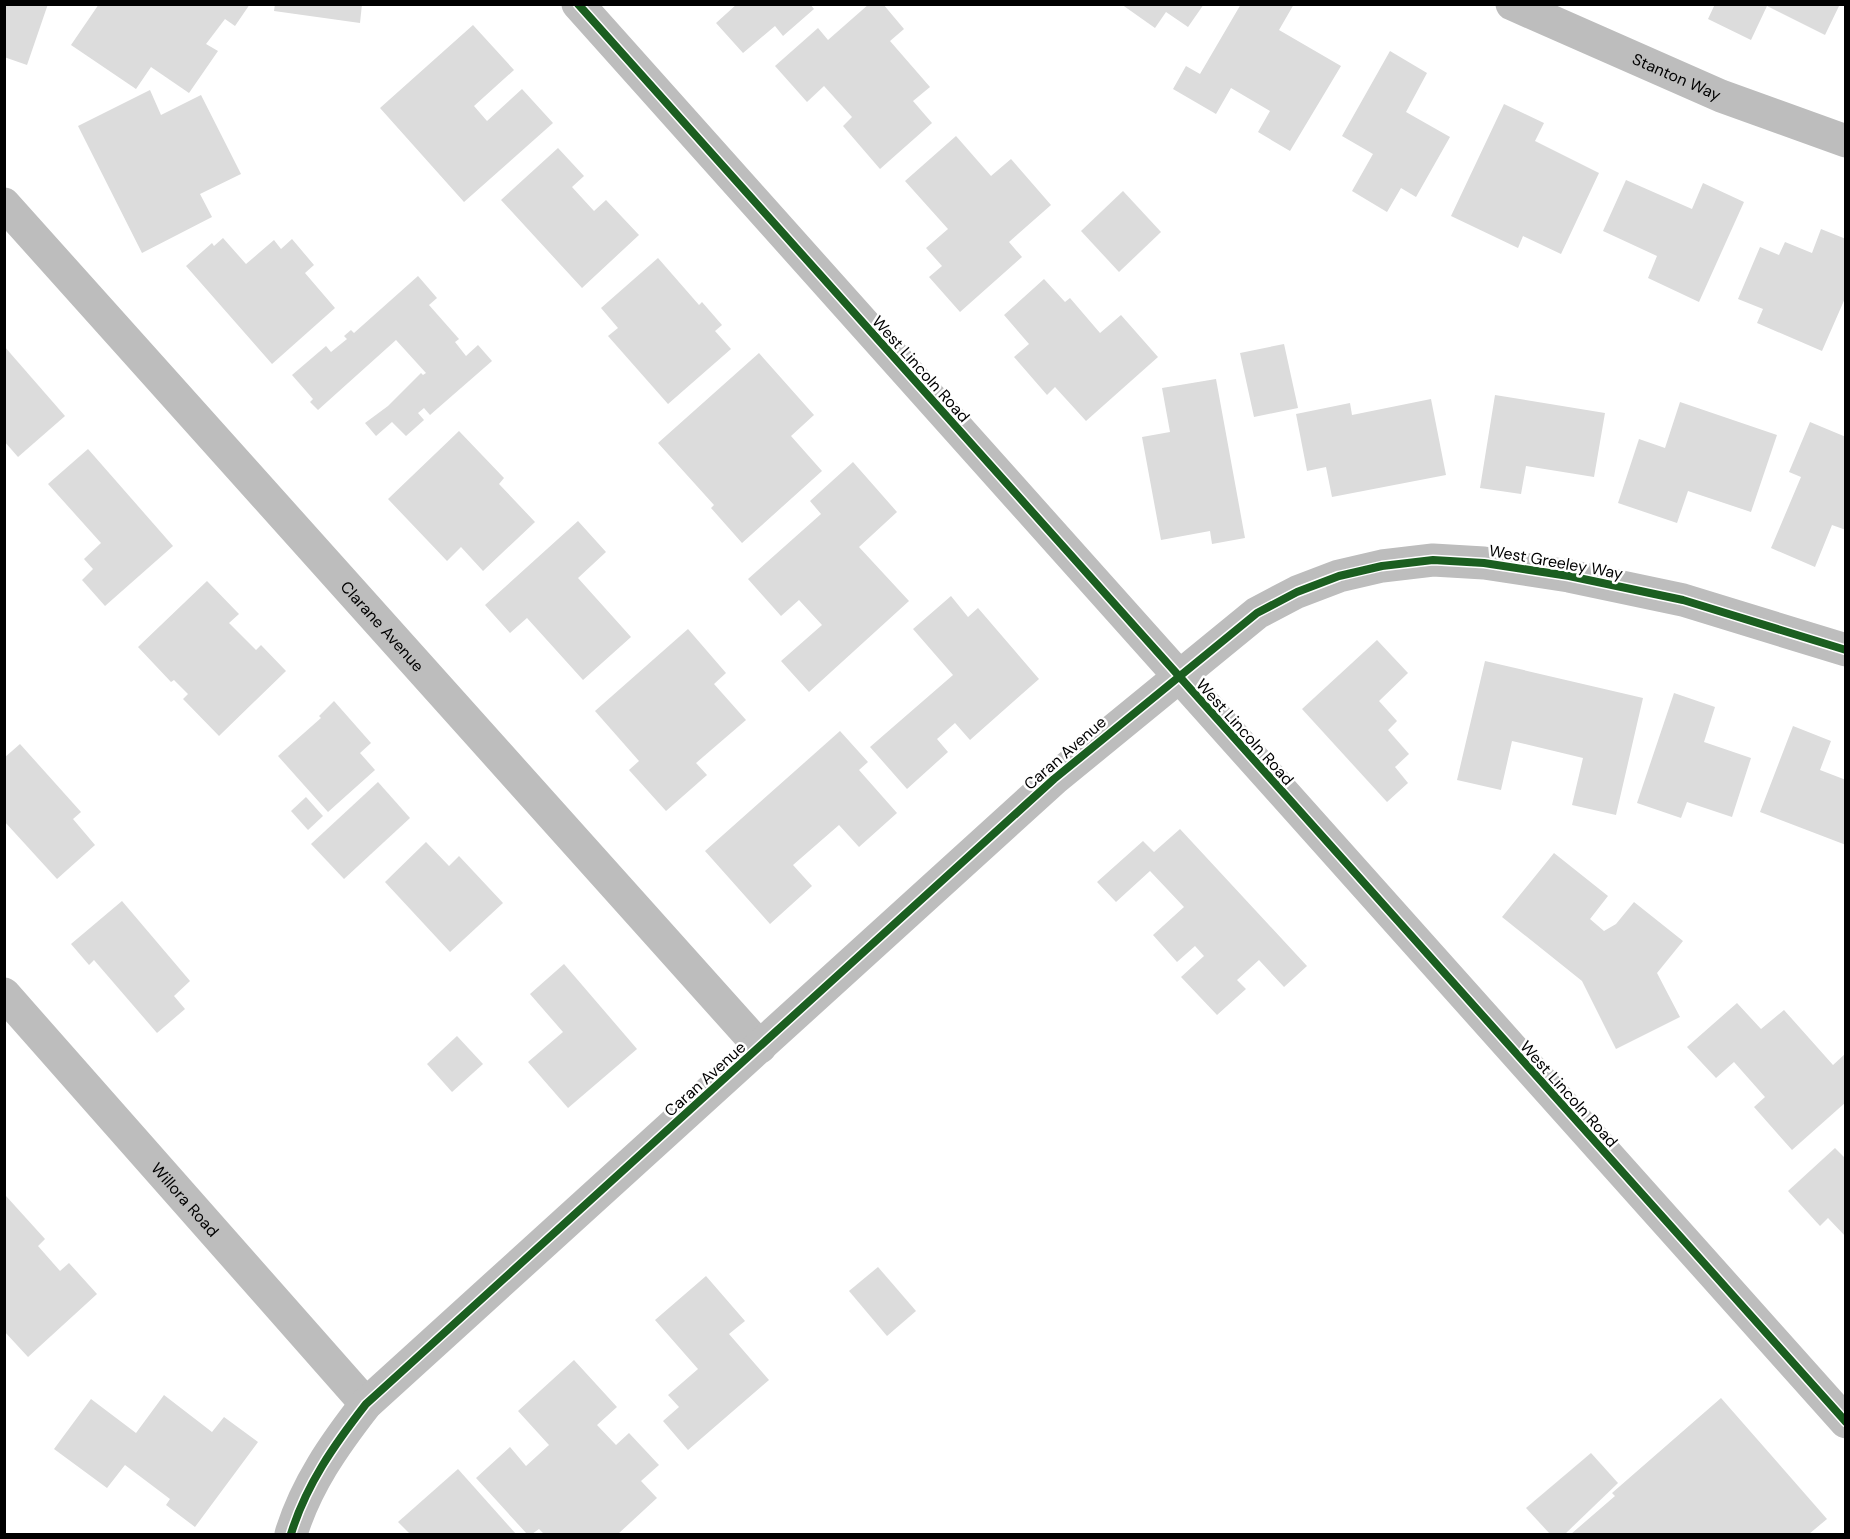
<svg xmlns="http://www.w3.org/2000/svg" width="1850" height="1539" viewBox="0 0 1850 1539" font-family="'DM Sans',sans-serif">
	<rect width="100%" height="100%" fill="#fff"/>
	<g fill="#dcdcdc">
		<polygon points="4,4 48,4 27,65 4,57"/>
		<polygon points="99,4 250,4 235,26 225,19 206,44 218,51 189,93 151,67 136,89 71,45"/>
		<polygon points="275,4 362,4 360,23 274,11"/>
		<polygon points="737,4 810,4 814,9 783,36 775,26 743,53 716,23"/>
		<polygon points="869,4 883,4 904,29 890,41 930,87 913,101 932,123 880,169 843,126 852,117 824,86 807,102 775,66 818,28 828,40"/>
		<polygon points="1121,4 1204,4 1188,27 1166,12 1155,28"/>
		<polygon points="1241,4 1294,4 1279,30 1341,66 1290,151 1258,132 1270,111 1231,88 1216,114 1173,89 1186,66 1200,74"/>
		<polygon points="1715,4 1840,4 1825,35 1767,6 1751,40 1708,19"/>
		<polygon points="473,25 514,70 474,106 487,121 522,89 553,123 464,202 380,108"/>
		<polygon points="1390,51 1427,73 1406,112 1450,137 1416,197 1401,188 1387,212 1352,191 1373,154 1342,136"/>
		<polygon points="150,90 161,115 201,95 241,174 200,194 212,217 142,253 78,126"/>
		<polygon points="1504,104 1544,123 1535,141 1599,173 1561,254 1523,236 1518,248 1451,216"/>
		<polygon points="956,136 991,176 1011,159 1051,205 1009,242 1022,257 960,312 929,277 942,266 926,248 948,229 905,181"/>
		<polygon points="558,148 584,176 572,187 594,211 606,200 639,235 582,288 501,200"/>
		<polygon points="1626,180 1692,209 1703,183 1744,202 1699,302 1648,278 1657,256 1603,231"/>
		<polygon points="1123,191 1161,232 1119,272 1081,231"/>
		<polygon points="1821,229 1846,239 1846,296 1822,351 1757,323 1763,309 1738,299 1760,247 1779,255 1785,242 1812,253"/>
		<polygon points="223,238 246,264 274,240 281,249 292,239 314,265 305,273 335,308 272,364 186,266 212,243 214,246"/>
		<polygon points="658,258 699,305 702,302 722,325 715,331 731,349 668,404 608,336 618,328 601,308"/>
		<polygon points="418,276 437,298 429,305 459,339 455,342 466,356 478,345 492,361 430,415 424,408 418,413 424,420 406,436 392,422 376,436 365,423 388,406 421,373 423,375 426,373 396,340 318,410 310,402 313,399 292,375 326,346 331,352 347,339 344,336 351,330 354,333"/>
		<polygon points="1044,279 1065,302 1070,298 1100,333 1121,315 1158,357 1086,421 1055,387 1047,395 1014,357 1029,344 1004,315"/>
		<polygon points="1284,344 1298,408 1254,417 1240,353"/>
		<polygon points="4,346 65,416 18,457 4,441"/>
		<polygon points="759,353 814,415 791,436 822,471 742,543 711,508 714,505 658,443"/>
		<polygon points="1216,379 1245,538 1212,544 1210,531 1161,540 1142,437 1170,432 1162,388"/>
		<polygon points="1495,395 1605,413 1594,477 1526,466 1521,494 1480,488"/>
		<polygon points="1431,399 1446,475 1332,497 1326,467 1307,471 1296,414 1350,403 1352,415"/>
		<polygon points="1680,402 1777,435 1751,512 1688,491 1677,523 1618,503 1639,439 1665,448"/>
		<polygon points="1810,422 1846,437 1846,530 1832,525 1815,567 1771,548 1801,477 1789,472"/>
		<polygon points="459,431 504,478 499,484 535,522 483,571 461,547 447,561 388,499"/>
		<polygon points="88,449 173,546 105,606 82,580 93,569 84,559 101,543 48,484"/>
		<polygon points="853,462 897,512 859,547 909,601 809,692 781,661 822,625 799,600 781,616 748,579 821,514 810,501"/>
		<polygon points="578,521 606,552 578,578 631,637 583,680 527,618 510,633 485,605"/>
		<polygon points="207,581 239,614 229,623 256,650 261,645 286,671 219,736 183,699 188,694 174,680 171,682 138,647"/>
		<polygon points="951,596 968,617 978,608 1039,679 970,740 955,723 937,739 948,752 907,789 870,747 953,675 913,629"/>
		<polygon points="688,629 726,673 714,684 746,720 696,763 707,775 666,811 629,770 639,761 595,711"/>
		<polygon points="1377,640 1408,673 1379,701 1397,721 1388,730 1409,754 1395,767 1408,783 1387,802 1302,709"/>
		<polygon points="1485,661 1643,698 1616,815 1572,805 1583,758 1512,741 1501,790 1457,780"/>
		<polygon points="1674,693 1715,707 1704,742 1751,758 1732,817 1687,802 1681,818 1637,803"/>
		<polygon points="334,701 371,743 360,753 375,770 328,812 278,756 321,718 319,716"/>
		<polygon points="1793,726 1831,741 1820,770 1846,780 1846,845 1760,812"/>
		<polygon points="840,731 868,762 859,770 897,813 859,847 839,825 793,865 812,886 770,924 705,851"/>
		<polygon points="20,744 81,812 73,819 95,845 57,879 4,821 4,758"/>
		<polygon points="378,782 410,818 344,879 311,844"/>
		<polygon points="306,797 323,816 308,830 291,811"/>
		<polygon points="1180,829 1307,966 1284,987 1259,960 1237,980 1246,989 1217,1015 1181,977 1204,956 1195,946 1177,962 1153,935 1184,907 1150,871 1116,902 1097,882 1143,841 1154,852"/>
		<polygon points="426,842 449,866 459,856 503,903 450,952 385,882"/>
		<polygon points="1554,853 1608,896 1590,919 1604,931 1616,924 1634,902 1683,941 1657,973 1680,1017 1616,1049 1582,981 1502,917"/>
		<polygon points="122,901 190,981 174,996 185,1009 157,1033 94,960 89,965 71,944"/>
		<polygon points="564,964 637,1049 568,1108 528,1062 563,1032 530,994"/>
		<polygon points="1737,1003 1761,1029 1784,1010 1833,1065 1846,1053 1846,1102 1792,1150 1754,1107 1765,1097 1734,1062 1716,1078 1687,1047"/>
		<polygon points="457,1036 483,1064 452,1092 427,1064"/>
		<polygon points="1835,1148 1846,1159 1846,1237 1828,1218 1820,1226 1788,1191"/>
		<polygon points="6,1196 45,1239 38,1246 60,1271 69,1263 97,1294 28,1357 4,1331"/>
		<polygon points="878,1267 916,1311 887,1336 849,1291"/>
		<polygon points="706,1276 745,1321 729,1334 769,1380 688,1450 663,1421 679,1407 668,1395 698,1369 655,1320"/>
		<polygon points="574,1360 617,1407 597,1425 616,1445 629,1433 659,1465 641,1481 657,1498 618,1534 544,1534 539,1529 532,1534 527,1534 476,1478 510,1447 526,1466 549,1445 518,1411"/>
		<polygon points="164,1395 212,1432 224,1417 258,1442 195,1527 166,1505 170,1499 125,1465 107,1488 54,1449 91,1399 136,1433"/>
		<polygon points="1721,1398 1827,1519 1809,1534 1571,1534 1615,1496 1612,1493"/>
		<polygon points="1591,1453 1618,1483 1565,1534 1550,1534 1526,1508"/>
		<polygon points="458,1469 516,1534 410,1534 398,1522"/>
	</g>
	<g fill="none" stroke-linecap="round" stroke-linejoin="round">
		<g stroke="#bdbdbd" stroke-width="33">
			<polyline points="578,4 1846,1422"/>
			<path id="s1" d="M 1512,4 L 1721,96 L 1846,141"/>
			<path id="s2" d="M 4,204 L 760,1047"/>
			<path id="s3" d="M 4,994 L 366,1404"/>
			<path d="M 291,1534 C 306,1485 334,1445 366,1404 L 1054,779 L 1257,613 L 1297,592 L 1339,576 L 1382,566 L 1433,560 L 1484,563 L 1569,576 L 1683,600 L 1846,650"/>
		</g>
		<g stroke="#fff" stroke-width="11">
			<g id="cycleway">
				<polyline points="578,4 1846,1422"/>
				<path d="M 291,1534 C 306,1485 334,1445 366,1404 L 1054,779 L 1257,613 L 1297,592 L 1339,576 L 1382,566 L 1433,560 L 1484,563 L 1569,576 L 1683,600 L 1846,650"/>
			</g>
		</g>
		<use href="#cycleway" stroke="#1b5e20" stroke-width="8"/>
	</g>
	<g text-anchor="middle" dominant-baseline="central" stroke-width="5" stroke-linejoin="round" paint-order="stroke">
		<g font-size="16" fill="#000" stroke="#fff">
			<text stroke="none"><textPath href="#s1" startOffset="180">Stanton Way</textPath></text>
			<text transform="translate(921 369) rotate(48)">West Lincoln Road</text>
			<text transform="translate(1556 562) rotate(10)">West Greeley Way</text>
			<text stroke="none"><textPath href="#s2" startOffset="567">Clarane Avenue</textPath></text>
			<text transform="translate(1245 732) rotate(48)">West Lincoln Road</text>
			<text transform="translate(1065 753) rotate(-41)">Caran Avenue</text>
			<text transform="translate(705 1079) rotate(-42)">Caran Avenue</text>
			<text transform="translate(1569 1094) rotate(48)">West Lincoln Road</text>
			<text stroke="none"><textPath href="#s3" startOffset="274">Willora Road</textPath></text>
		</g>
	</g>
	<rect width="1850" height="1539" fill="none" stroke="#000000" stroke-width="12"/>
</svg>
